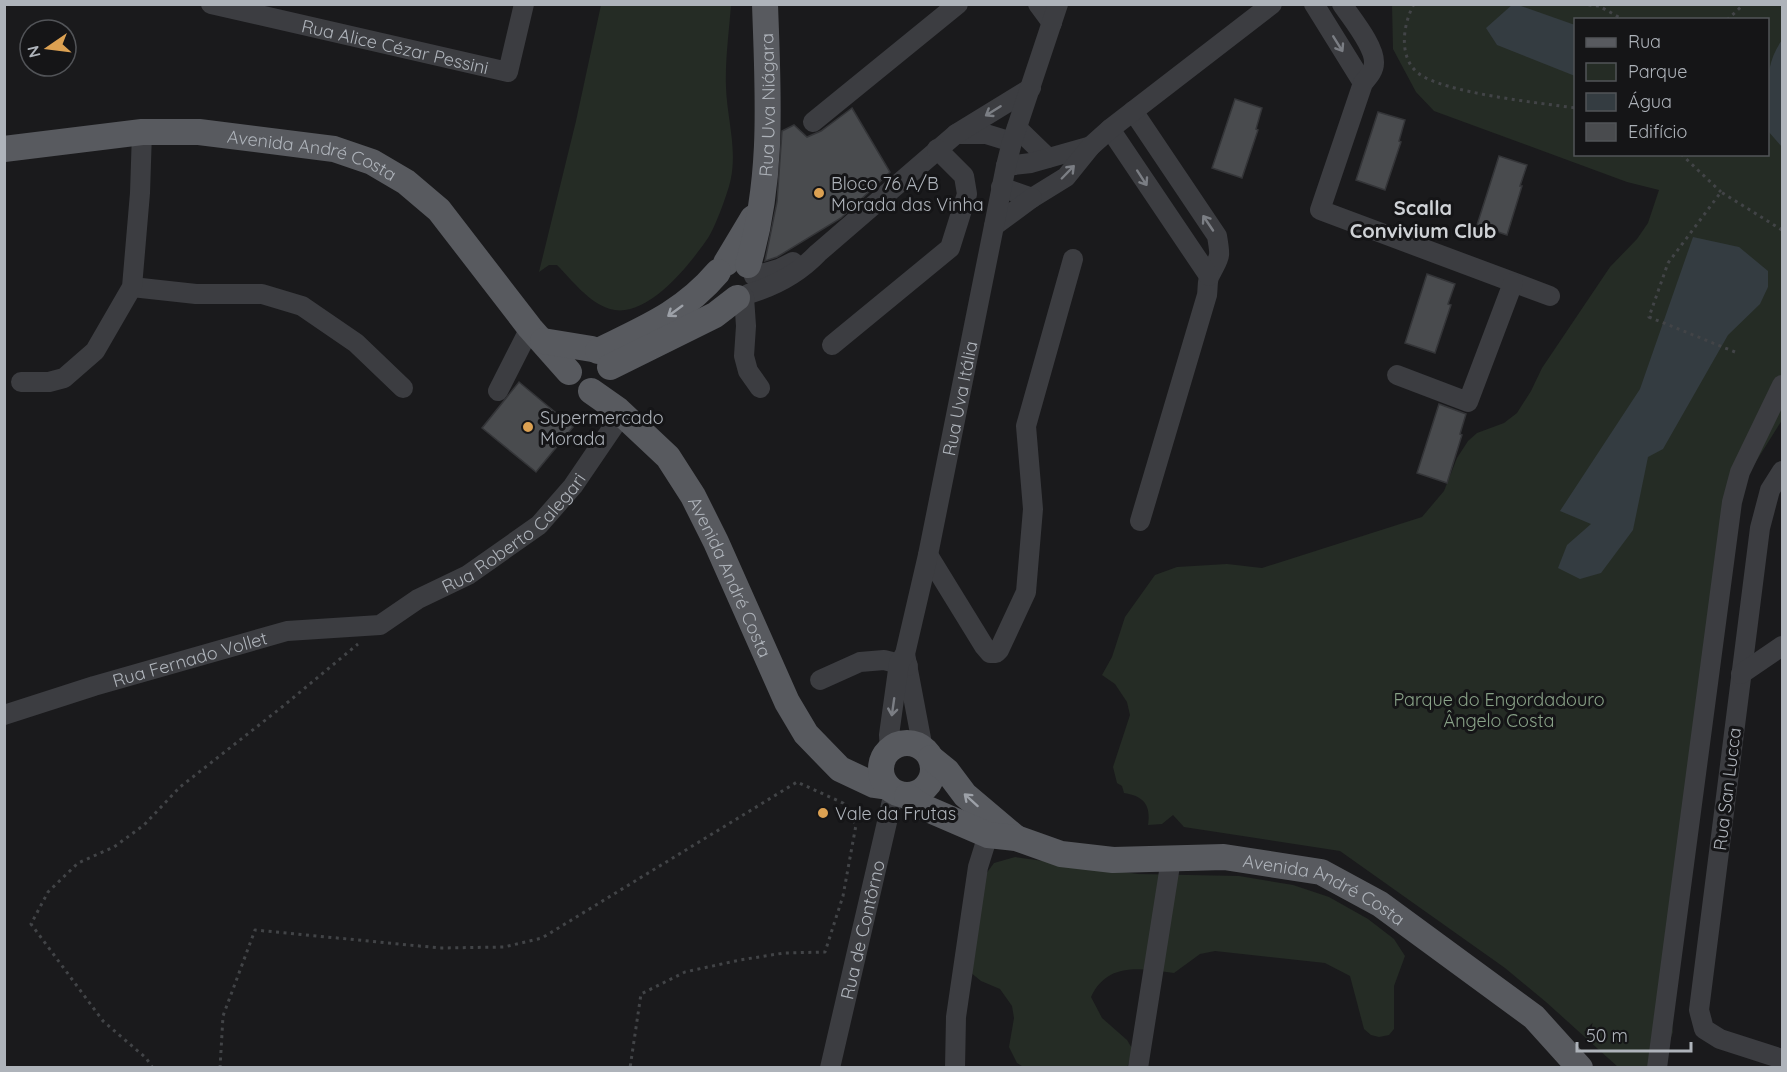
<svg xmlns="http://www.w3.org/2000/svg" width="1787" height="1072" viewBox="0 0 1787 1072" font-family="Quicksand,sans-serif">
	<rect width="100%" height="100%" fill="#1a1a1c"/>
	<g fill="#252c25" fill-rule="evenodd">
		<path d="M 601,5 L 731,5 C 729,32 725,60 726,87 C 727,118 737,147 731,178 C 729,190 715,228 708,238 C 690,264 647,320 610,309 C 588,302 573,281 557,265 L 549,265 L 539,272 L 576,121 Z"/>
		<path d="M 1392,5 L 1782,5 L 1782,420 L 1735,495 L 1669,998 L 1673,1032 L 1660,1067 L 1618,1067 L 1546,1002 L 1505,968 L 1340,851 L 1184,827 L 1173,815 L 1162,824 L 1148,825 C 1151,805 1144,796 1124,793 L 1122,786 L 1117,783 L 1113,767 L 1130,715 L 1127,702 L 1115,684 L 1102,675 L 1112,657 L 1125,617 L 1155,575 L 1177,567 L 1227,564 L 1262,568 L 1422,517 L 1444,491 L 1457,458 L 1468,441 L 1477,433 L 1504,423 L 1517,413 L 1531,391 L 1542,368 L 1610,267 L 1637,239 L 1648,223 L 1659,190 L 1627,182 L 1434,111 L 1416,92 L 1393,49 ZM 1576,20 L 1768,20 L 1768,154 L 1576,154 Z"/>
		<path d="M 1015,857 L 1138,874 L 1239,876 L 1293,885 L 1329,897 L 1368,919 L 1394,939 L 1405,956 L 1394,986 L 1394,1029 L 1389,1035 L 1379,1037 L 1371,1035 L 1364,1029 L 1350,976 L 1325,963 L 1215,951 L 1200,954 L 1174,973 C 1142,969 1108,961 1091,997 L 1102,1018 L 1127,1040 L 1133,1050 L 1127,1068 L 1025,1068 L 1017,1063 L 1009,1047 L 1014,1018 L 1012,1006 L 1000,989 L 981,981 L 970,972 L 983,878 L 994,863 Z"/>
	</g>
	<g fill="#343c41">
		<polygon points="1513,4 1518,5 1575,25 1575,76 1497,45 1486,28"/>
		<path d="M 1782,40 L 1782,147 L 1768,131 C 1768,98 1762,68 1782,40 Z"/>
		<polygon points="1693,237 1739,247 1768,271 1768,287 1760,304 1728,335 1663,449 1648,457 1633,530 1601,573 1580,579 1558,568 1567,545 1591,524 1560,511 1640,389"/>
	</g>
	<g fill="#494b4e" stroke="#343538" stroke-width="1.5">
		<polygon points="1235,99 1262,108 1256,129 1258,130 1242,178 1212,168"/>
		<polygon points="852,108 890,172 841,218 777,257 765,261 777,202 782,131 794,125 807,137 821,131"/>
		<polygon points="1378,112 1405,120 1399,141 1401,142 1385,190 1356,180"/>
		<polygon points="1499,156 1527,165 1520,186 1522,186 1507,235 1477,225"/>
		<polygon points="1427,274 1455,284 1448,304 1451,305 1435,353 1405,343"/>
		<polygon points="519,382 573,427 536,472 482,428"/>
		<polygon points="1439,404 1466,414 1460,434 1462,435 1447,483 1417,473"/>
	</g>
	<g fill="none" stroke-linecap="round" stroke-linejoin="round">
		<g stroke="#424447" stroke-width="3" stroke-dasharray="3 4.5" stroke-linecap="butt">
			<path d="M 1414,4 C 1403,24 1398,57 1418,73 C 1443,93 1540,103 1576,108"/>
			<polyline points="1581,4 1599,6 1624,20"/>
			<polyline points="1727,20 1744,4"/>
			<polyline points="1681,154 1721,192"/>
			<polyline points="1735,352 1649,317 1668,263 1721,192 1782,230"/>
			<polyline points="153,1068 146,1058 103,1021 31,924 48,892 78,863 114,847 144,825 180,787 282,707 358,644"/>
			<polyline points="220,1068 223,1016 255,930 440,948 504,947 542,938 797,782 843,803 856,825 843,896 825,952 784,953 740,960 685,972 641,994 630,1068"/>
		</g>
		<g stroke="#3c3d41" stroke-width="20">
			<path id="s1" d="M 211,4 L 508,72 L 524,4"/>
			<polyline points="1038,4 1052,23"/>
			<polyline points="1314,4 1363,83"/>
			<path d="M 1342,4 C 1351,18 1375,46 1374,63 C 1374,71 1368,77 1363,83 L 1320,210 L 1550,296"/>
			<path d="M 1133,111 L 1217,236 C 1221,259 1220,255 1210,275 C 1207,280 1208,288 1207,295 L 1140,521"/>
			<polyline points="813,122 958,4"/>
			<polyline points="1017,128 1048,158"/>
			<polyline points="1110,129 1209,276"/>
			<polyline points="956,134 986,134 1012,142"/>
			<polyline points="1006,166 1031,163 1091,146"/>
			<polyline points="1001,187 1032,198 1066,177 1091,146 1110,129 1272,4"/>
			<polyline points="994,226 1032,198"/>
			<polyline points="754,276 779,269 793,262"/>
			<polyline points="132,287 196,294 262,294 302,306 356,343 403,388"/>
			<path d="M 748,294 C 775,286 799,273 818,253 L 956,134 L 1031,88"/>
			<polyline points="744,297 746,326 744,356 748,371 760,388"/>
			<polyline points="832,345 950,248 967,194 964,176 937,149"/>
			<polyline points="1397,375 1468,402 1513,283"/>
			<polyline points="21,382 49,382 64,378 95,351 132,287 140,193 142,132"/>
			<polyline points="498,391 530,328"/>
			<polyline points="1782,471 1770,490 1760,528 1699,1010 1704,1029 1720,1039 1782,1059"/>
			<polyline points="928,555 984,646 990,653 996,653 999,650 1026,592 1033,509 1026,426 1073,259"/>
			<polyline points="905,654 923,749"/>
			<polyline points="1741,674 1782,646"/>
			<polyline points="820,680 860,662 884,660 908,666"/>
			<path id="s2" d="M 4,715 L 94,686 L 287,631 L 380,625 L 418,599 L 468,575 L 539,525 L 573,486 L 622,414"/>
			<path id="s3" d="M 890,750 L 889,735 L 899,663 L 905,654 L 928,555 L 1006,166 L 1012,142 L 1058,4"/>
			<path id="s4" d="M 830,1068 L 894,792"/>
			<polyline points="955,1068 956,1017 978,867 988,835"/>
			<polyline points="1138,1068 1171,859"/>
			<polyline points="1657,1068 1732,502 1740,472 1782,385"/>
		</g>
		<g stroke="#585a5f" stroke-width="26">
			<path id="s5" d="M 4,149 L 142,132 L 199,132 L 334,149 L 372,162 L 406,182 L 439,210 L 530,328 L 569,372"/>
			<polyline points="726,263 753,218"/>
			<path id="s6" d="M 748,265 C 774,178 768,94 765,4"/>
			<polyline points="543,341 592,349"/>
			<path d="M 598,351 C 645,328 683,313 718,272"/>
			<polyline points="610,367 715,315 737,298"/>
			<path id="s7" d="M 591,391 L 618,410 L 668,457 L 693,496 L 716,542 L 787,702 L 806,734 L 840,769 L 874,785 L 888,787"/>
			<circle cx="907" cy="769" r="26"/>
			<polyline points="931,758 947,771 965,795 1016,838"/>
			<path id="s8" d="M 907,796 L 923,807 L 988,835 L 1016,838 L 1061,854 L 1113,860 L 1224,857 L 1321,872 L 1380,904 L 1534,1017 L 1580,1068"/>
		</g>
	</g>
	<defs><path id="oneway-shaft" d="M-6 0H5M1.5-3L5.5 0L1.5 3" fill="none" stroke-width="1.6" stroke-linecap="round" stroke-linejoin="round" transform="scale(1.5)"/></defs>
	<g stroke="#7b7e84">
		<use href="#oneway-shaft" transform="translate(1338 44) rotate(58)"/>
		<use href="#oneway-shaft" transform="translate(993 111) rotate(148)"/>
		<use href="#oneway-shaft" transform="translate(1068 172) rotate(-46)"/>
		<use href="#oneway-shaft" transform="translate(1142 178) rotate(57)"/>
		<use href="#oneway-shaft" transform="translate(1208 223) rotate(-124)"/>
		<use href="#oneway-shaft" transform="translate(893 707) rotate(98)"/>
	</g>
	<g stroke="#9da1a8">
		<use href="#oneway-shaft" transform="translate(675 311) rotate(144)"/>
		<use href="#oneway-shaft" transform="translate(971 800) rotate(-138)"/>
	</g>
	<g fill="#dca152" stroke="#151517" stroke-width="2">
		<circle cx="819" cy="193" r="6"/>
		<circle cx="528" cy="427" r="6"/>
		<circle cx="823" cy="813" r="6"/>
	</g>
	<g text-anchor="middle" dominant-baseline="central" stroke-width="6" stroke-linejoin="round" paint-order="stroke">
		<g font-size="18" fill="#aeb3ba" stroke="#151517">
			<text stroke="none"><textPath href="#s1" startOffset="189">Rua Alice Cézar Pessini</textPath></text>
			<text stroke="none"><textPath href="#s6" startOffset="162">Rua Uva Niágara</textPath></text>
			<text stroke="none"><textPath href="#s5" startOffset="312">Avenida André Costa</textPath></text>
			<text stroke="none"><textPath href="#s3" startOffset="360">Rua Uva Itália</textPath></text>
			<text stroke="none"><textPath href="#s2" startOffset="552">Rua Roberto Calegari</textPath></text>
			<text stroke="none"><textPath href="#s7" startOffset="237">Avenida André Costa</textPath></text>
			<text stroke="none"><textPath href="#s2" startOffset="194">Rua Fernado Vollet</textPath></text>
			<text transform="translate(1727 789) rotate(-83)">Rua San Lucca</text>
			<text stroke="none"><textPath href="#s8" startOffset="436">Avenida André Costa</textPath></text>
			<text stroke="none"><textPath href="#s4" startOffset="142">Rua de Contôrno</textPath></text>
		</g>
		<g font-size="18" fill="#aeb3ba" stroke="#151517" text-anchor="start">
			<text x="831" y="183">Bloco 76 A/B<tspan x="831" dy="21">Morada das Vinha</tspan></text>
			<text x="540" y="417">Supermercado<tspan x="540" dy="21">Morada</tspan></text>
			<text x="835" y="813">Vale da Frutas</text>
		</g>
		<g font-size="18" fill="#89a288" stroke="#151517">
			<text x="1499" y="699">Parque do Engordadouro<tspan x="1499" dy="21">Ângelo Costa</tspan></text>
		</g>
		<g font-size="20" font-weight="bold" fill="#cfd2d6" stroke="#151517">
			<text x="1423" y="207">Scalla<tspan x="1423" dy="23">Convivium Club</tspan></text>
		</g>
	</g>
	<rect width="1787" height="1072" fill="none" stroke="#aeb3ba" stroke-width="12"/>
	<rect x="1574" y="18" width="195" height="138" fill="#151517" stroke="#525458" stroke-width="1.5"/>
	<rect x="1586" y="38" width="30" height="9" fill="#585a5f" stroke="#525458" stroke-width="1.5"/>
	<text x="1628" y="48" font-size="18" fill="#aeb3ba">Rua</text>
	<rect x="1586" y="63" width="30" height="18" fill="#252c25" stroke="#525458" stroke-width="1.5"/>
	<text x="1628" y="78" font-size="18" fill="#aeb3ba">Parque</text>
	<rect x="1586" y="93" width="30" height="18" fill="#343c41" stroke="#525458" stroke-width="1.5"/>
	<text x="1628" y="108" font-size="18" fill="#aeb3ba">Água</text>
	<rect x="1586" y="123" width="30" height="18" fill="#494b4e" stroke="#525458" stroke-width="1.5"/>
	<text x="1628" y="138" font-size="18" fill="#aeb3ba">Edifício</text>
	<g transform="translate(48 48) rotate(256)"><circle r="28" fill="#151517" stroke="#525458" stroke-width="1.5"/>
	<path d="M0-4.5L10 22L0 15L-10 22Z" fill="#dca152"/>
	<text y="-9" font-size="16" font-weight="bold" text-anchor="middle" fill="#aeb3ba">N</text>
	</g>
	<path d="M1577 1042v9h114v-9" fill="none" stroke="#aeb3ba" stroke-width="3"/>
	<text x="1586" y="1042" font-size="18" fill="#aeb3ba" stroke="#151517" stroke-width="4.5" paint-order="stroke">50 m</text>
</svg>
